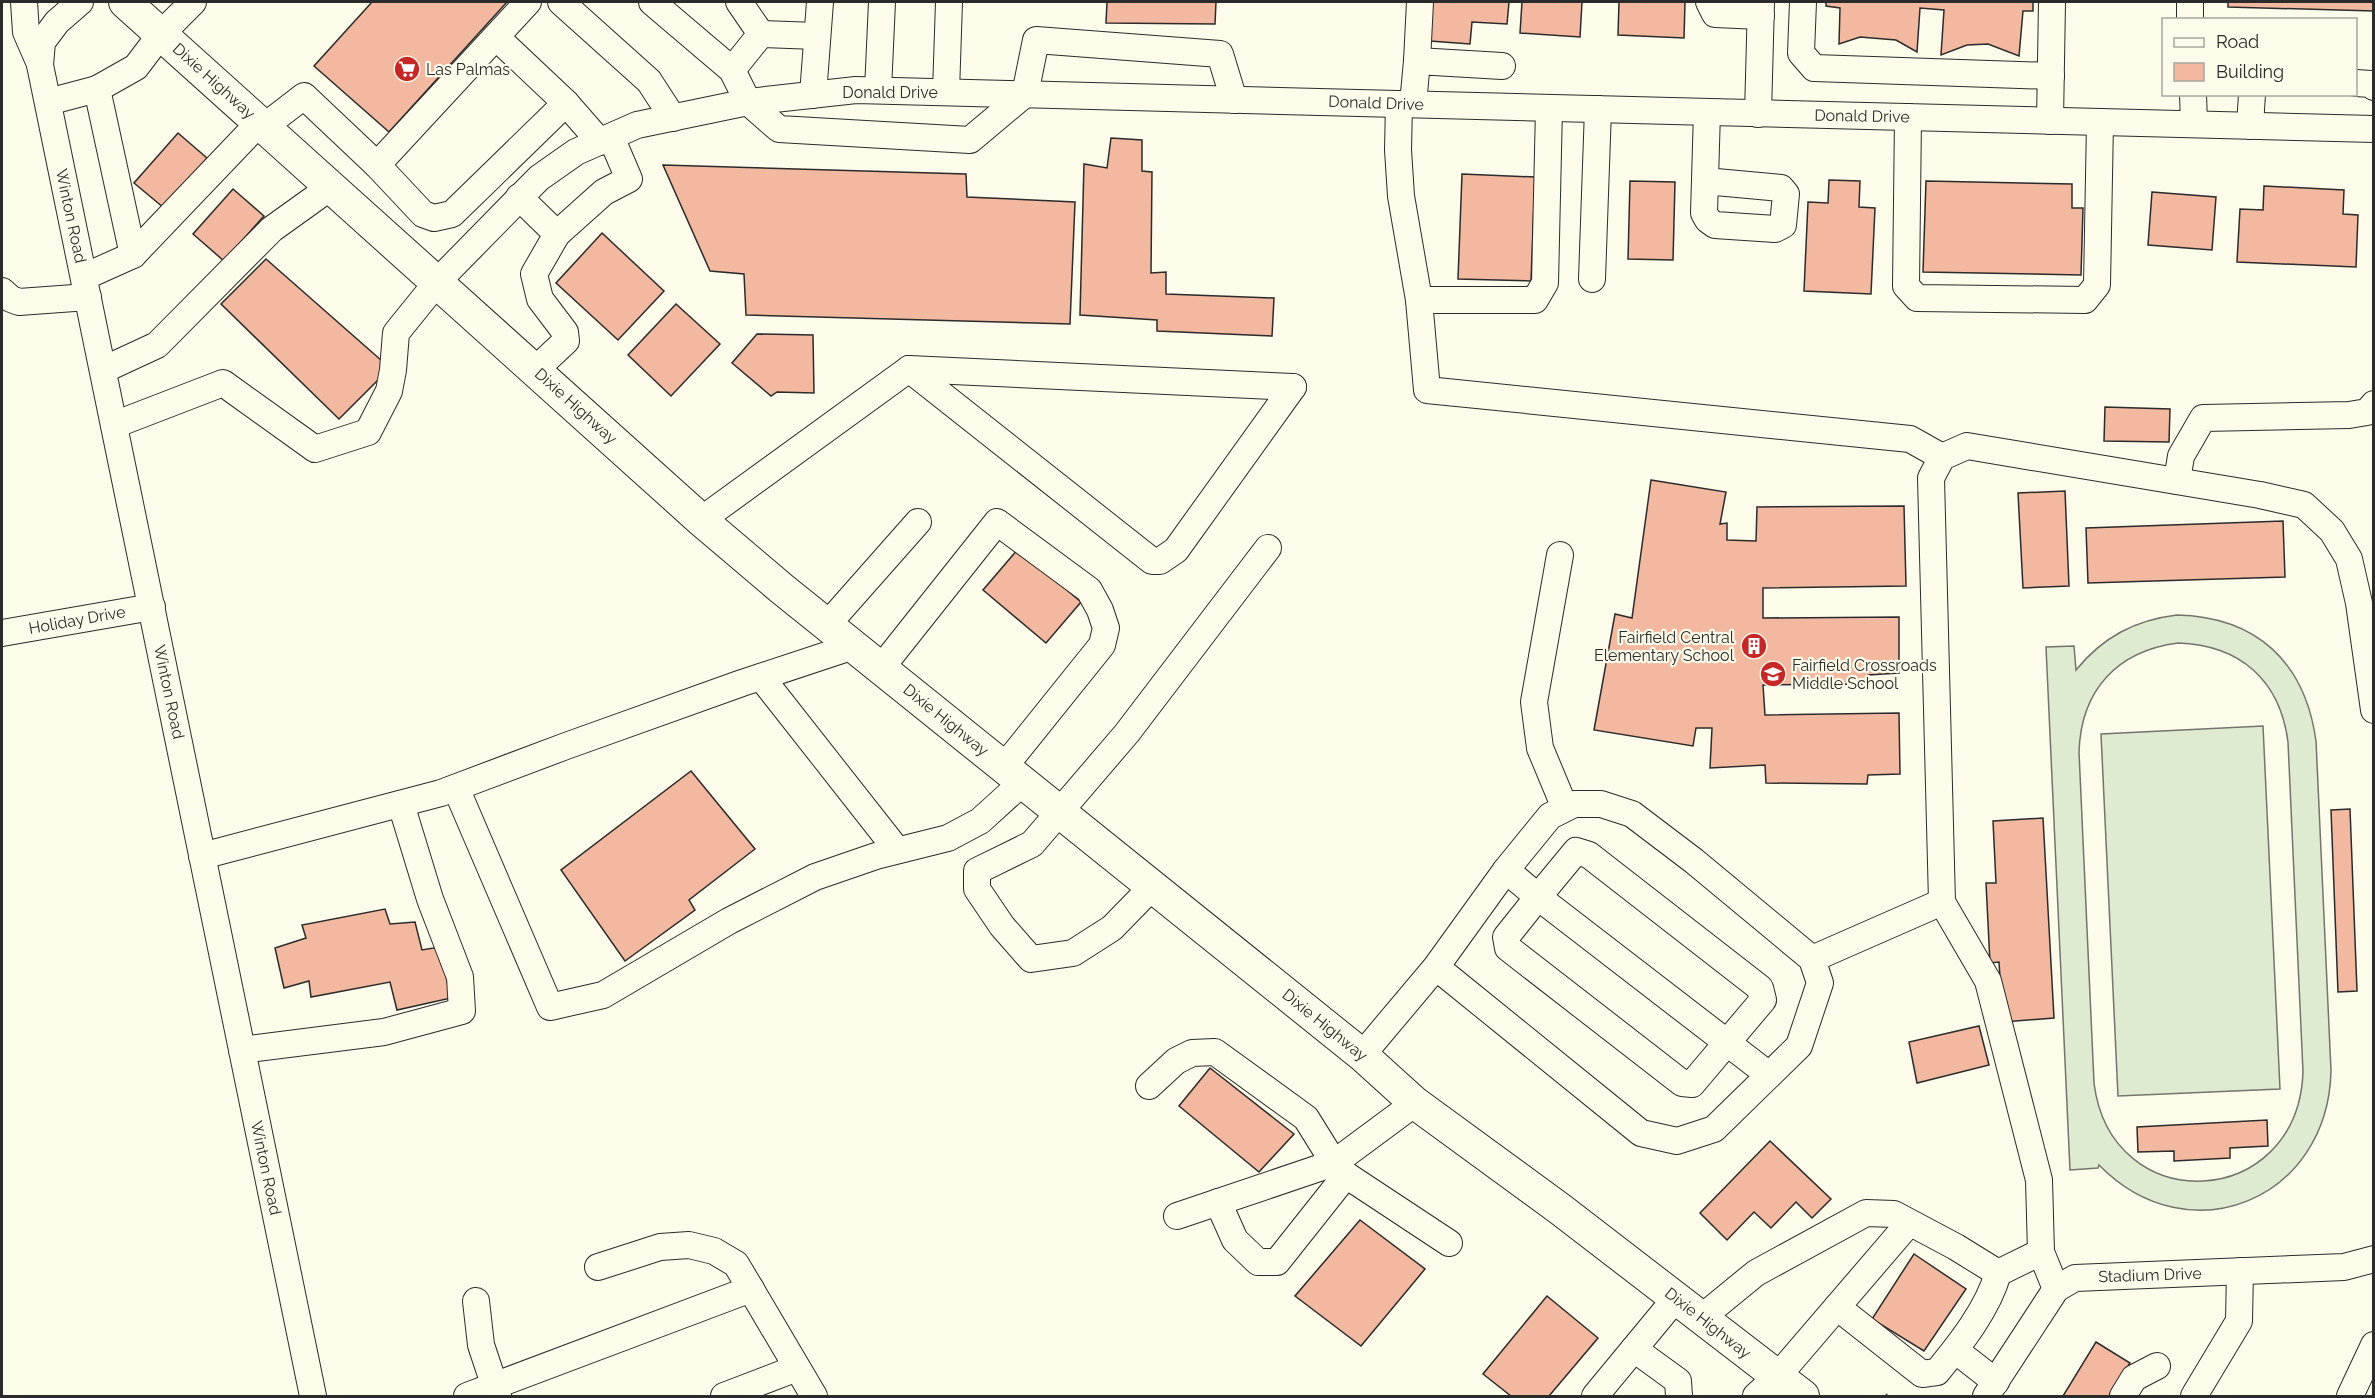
<svg xmlns="http://www.w3.org/2000/svg" width="2375" height="1398" viewBox="0 0 2375 1398" font-family="Raleway,sans-serif">
	<rect width="100%" height="100%" fill="#fdfbea"/>
	<g fill="#deebd1" stroke="#74746e" stroke-width="1.5" fill-rule="evenodd">
		<path d="M 2177,615 C 2257,617 2305,662 2316,741 L 2331,1071 C 2328,1200 2189,1257 2099,1165 L 2098,1168 L 2070,1170 L 2046,647 L 2074,646 L 2076,670 C 2103,637 2135,620 2177,615 ZM 2178,643 C 2240,645 2280,680 2288,742 L 2303,1072 C 2298,1211 2111,1220 2094,1083 L 2079,752 C 2081,690 2117,651 2178,643 Z"/>
		<polygon points="2263,726 2280,1089 2118,1096 2101,734"/>
	</g>
	<g fill="#f2b8a0" stroke="#2b2b2b" stroke-width="1.5">
		<polygon points="372,2 507,2 389,132 314,66"/>
		<polygon points="1107,2 1216,2 1215,24 1106,23"/>
		<polygon points="1432,2 1509,2 1507,24 1472,22 1470,44 1430,41"/>
		<polygon points="1522,2 1582,2 1580,37 1520,33"/>
		<polygon points="1619,2 1685,2 1684,38 1618,35"/>
		<polygon points="1826,2 2033,2 2033,11 2023,11 2019,56 1988,44 1967,45 1941,55 1944,10 1920,8 1917,52 1896,40 1860,37 1839,44 1840,8 1826,6"/>
		<polygon points="2228,2 2374,2 2374,11 2228,7"/>
		<polygon points="178,133 207,158 164,208 134,183"/>
		<polygon points="1111,138 1142,140 1142,171 1152,172 1151,273 1166,272 1166,294 1274,298 1272,336 1157,331 1157,320 1080,315 1084,164 1107,168"/>
		<polygon points="663,165 966,174 967,197 1075,202 1070,324 746,315 744,274 710,271"/>
		<polygon points="1462,174 1535,177 1531,281 1458,279"/>
		<polygon points="1829,180 1860,181 1859,207 1875,208 1871,294 1804,291 1808,202 1828,203"/>
		<polygon points="1630,181 1675,182 1673,260 1628,259"/>
		<polygon points="1926,181 2072,184 2072,208 2083,208 2081,275 1923,272"/>
		<polygon points="2264,186 2344,190 2343,214 2358,215 2356,267 2237,262 2240,209 2263,210"/>
		<polygon points="233,189 264,216 224,261 193,234"/>
		<polygon points="2152,192 2216,197 2212,250 2148,245"/>
		<polygon points="602,233 664,291 618,340 556,283"/>
		<polygon points="266,259 390,368 339,419 221,304"/>
		<polygon points="676,304 720,344 671,396 628,355"/>
		<polygon points="757,334 813,335 814,393 777,392 771,396 732,363"/>
		<polygon points="2105,407 2170,409 2169,442 2104,441"/>
		<polygon points="1651,480 1726,492 1720,524 1727,523 1727,540 1756,541 1757,507 1904,506 1906,586 1763,588 1763,618 1899,617 1899,673 1868,675 1867,684 1763,685 1765,715 1899,713 1900,774 1868,775 1867,784 1766,783 1765,765 1710,768 1712,728 1696,728 1693,746 1594,730 1615,614 1632,618"/>
		<polygon points="2065,491 2069,586 2023,588 2018,493"/>
		<polygon points="2283,521 2285,577 2088,583 2086,528"/>
		<polygon points="1018,549 1081,602 1046,643 983,590"/>
		<polygon points="691,771 755,849 689,900 695,910 625,961 561,870"/>
		<polygon points="2350,809 2357,991 2338,992 2331,810"/>
		<polygon points="2043,818 2054,1018 2003,1022 1999,962 1990,963 1986,883 1996,883 1993,821"/>
		<polygon points="385,909 390,924 415,922 422,950 439,947 451,998 397,1010 390,982 311,997 309,981 284,988 275,948 306,938 302,925"/>
		<polygon points="1979,1026 1989,1065 1917,1083 1909,1042"/>
		<polygon points="1210,1068 1294,1134 1259,1172 1179,1106"/>
		<polygon points="2267,1120 2268,1146 2230,1148 2230,1158 2174,1161 2174,1151 2138,1152 2137,1127"/>
		<polygon points="1770,1141 1831,1199 1812,1218 1796,1202 1771,1228 1754,1212 1727,1240 1700,1213"/>
		<polygon points="1360,1220 1425,1269 1361,1346 1295,1296"/>
		<polygon points="1914,1254 1966,1289 1924,1351 1872,1319"/>
		<polygon points="1547,1296 1598,1338 1549,1396 1511,1396 1483,1374"/>
		<polygon points="2096,1342 2130,1363 2109,1396 2063,1396"/>
	</g>
	<g fill="none" stroke-linecap="round" stroke-linejoin="round">
		<g stroke="#2b2b2b" stroke-width="28">
			<g id="minor">
				<polyline points="24,2 26,32 40,64"/>
				<polyline points="80,2 57,22 42,42 40,65 313,1396"/>
				<polyline points="561,2 649,81 673,118"/>
				<polyline points="652,2 732,70 748,102 779,129 970,140 1025,94 1036,40 1220,54 1234,100"/>
				<polyline points="1709,2 1715,14 1761,16"/>
				<polyline points="1803,2 1801,53 1814,68 2051,76"/>
				<polyline points="2190,2 2190,20"/>
				<polyline points="761,34 817,36"/>
				<polyline points="496,37 566,103 600,142"/>
				<polyline points="1417,61 1420,2"/>
				<polyline points="732,70 761,34 739,2"/>
				<polyline points="2356,83 2371,84 2374,87"/>
				<polyline points="97,89 133,255"/>
				<polyline points="878,90 882,2"/>
				<polyline points="946,92 949,2"/>
				<polyline points="2193,94 2194,124"/>
				<polyline points="813,95 820,2"/>
				<polyline points="48,102 97,89 136,67 161,34 193,2"/>
				<polyline points="1399,104 1398,150 1401,196 1419,300 1427,390 1910,439 1942,457"/>
				<polyline points="1413,104 1417,61 1502,66"/>
				<polyline points="1758,114 1761,2"/>
				<polyline points="1908,117 1906,286 1917,298 2085,300 2097,285 2100,122"/>
				<polyline points="2050,121 2052,2"/>
				<polyline points="265,126 304,96 377,165 528,2"/>
				<polyline points="2250,126 2252,94"/>
				<polyline points="377,165 423,214 434,218 452,214 566,103"/>
				<polyline points="1705,181 1781,188 1786,194 1783,225 1775,229 1715,225 1708,220 1704,213 1707,112"/>
				<polyline points="519,197 557,234 604,192 629,179 611,137"/>
				<polyline points="84,277 133,255 260,122"/>
				<polyline points="1592,279 1598,109"/>
				<polyline points="2,291 11,299 19,302 88,297"/>
				<polyline points="1419,300 1535,300 1545,283 1549,108"/>
				<polyline points="909,369 1152,561 1160,561 1176,550 1293,387"/>
				<polyline points="103,370 157,345 272,229 332,186"/>
				<polyline points="535,370 566,341 565,332 540,299 534,274 557,234"/>
				<polyline points="114,425 223,383 315,449 368,432 389,391 393,370 396,333 438,281 539,178 576,152 637,125 748,102 856,90 2374,129"/>
				<polyline points="2177,481 2181,456 2203,418 2349,415 2367,412 2374,404"/>
				<polyline points="701,520 909,369 1293,387"/>
				<polyline points="1560,555 1534,702 1540,748 1565,808"/>
				<polyline points="827,625 918,522"/>
				<polyline points="2,633 152,607"/>
				<polyline points="881,668 997,522 1089,590 1100,610 1106,628 1102,645 1004,767"/>
				<polyline points="761,677 897,850"/>
				<polyline points="456,788 550,1007 603,995 729,921 815,877 876,856 948,838 980,821 1023,782"/>
				<polyline points="202,856 441,793 566,746 742,683 854,646"/>
				<polyline points="1506,870 1538,897 1506,937 1508,948 1682,1083 1692,1084 1763,1000 1760,988 1589,855 1576,851 1538,897 1769,1075"/>
				<polyline points="1153,886 1112,928 1073,953 1031,959 1002,926 977,889 977,871 1032,844 1127,733 1268,548"/>
				<polyline points="1942,902 1931,478 1942,457 1967,446 2260,495 2304,505 2332,531 2349,559 2359,603 2374,710"/>
				<polyline points="1812,959 1942,902 1988,981 2039,1180 2041,1252 2056,1289"/>
				<polyline points="242,1050 384,1032 462,1011 460,977 430,899 401,804"/>
				<polyline points="1362,1055 1436,967 1506,870 1550,816 1574,804 1601,804 1632,814 1694,861 1812,959 1820,983 1799,1046 1714,1129 1677,1141 1641,1133 1436,967"/>
				<polyline points="1149,1086 1176,1061 1192,1053 1215,1052 1306,1118 1334,1163 1346,1175 1277,1262 1258,1262 1235,1240 1218,1202"/>
				<polyline points="1346,1175 1449,1243"/>
				<polyline points="1177,1216 1334,1163 1415,1103"/>
				<polyline points="598,1267 660,1247 689,1245 714,1251 736,1264 814,1396"/>
				<polyline points="1998,1273 2041,1252"/>
				<polyline points="476,1301 481,1345 498,1396"/>
				<path d="M 1701,1318 L 1756,1273 L 1866,1213 L 1894,1214 L 1956,1247 L 1998,1273 C 1988,1309 1960,1344 1937,1372 L 1922,1374 L 1837,1307"/>
				<polyline points="1634,1349 1678,1381 1679,1396"/>
				<polyline points="1955,1350 1996,1382"/>
				<polyline points="467,1396 751,1289"/>
				<polyline points="724,1396 797,1368"/>
				<polyline points="1595,1396 1676,1298"/>
				<polyline points="1756,1396 1777,1377 1909,1223"/>
				<polyline points="1986,1396 2056,1289 2075,1278 2344,1267 2374,1259"/>
				<polyline points="2123,1396 2134,1378 2157,1366"/>
				<polyline points="2194,1396 2239,1321 2240,1271"/>
				<polyline points="2350,1396 2374,1345"/>
			</g>
		</g>
		<g stroke="#2b2b2b" stroke-width="34">
			<polyline id="major" points="125,2 701,520 781,588 1362,1055 1415,1103 1560,1209 1803,1396"/>
		</g>
		<polyline stroke="#6a6964" stroke-width="4" stroke-dasharray="4.5 3" stroke-linecap="butt" points="1886,1396 1888,1395"/>
		<use href="#minor" stroke="#fdfbea" stroke-width="26"/>
		<use href="#major" stroke="#fdfbea" stroke-width="32"/>
	</g>
	<defs>
		<g id="supermarket-disc" transform="scale(1.35)"><circle r="9.5" fill="#c62828" stroke="#fdfbea"/><path d="M-6-5.5h2.5l.6 2H6L4.5 2H-2.5L-4.4-4H-6ZM-1.5 3.2a1.3 1.3 0 1 0 .1 0ZM3 3.2a1.3 1.3 0 1 0 .1 0Z" fill="#fff"/></g>
		<g id="building-disc" transform="scale(1.35)"><circle r="9.5" fill="#c62828" stroke="#fdfbea"/><path d="M-4-6H4V6H1V3H-1V6H-4ZM-2.5-4.3h1.7v1.8h-1.7ZM.8-4.3h1.7v1.8H.8ZM-2.5-1h1.7V.8h-1.7ZM.8-1h1.7V.8H.8Z" fill="#fff"/></g>
		<g id="school-disc" transform="scale(1.35)"><circle r="9.5" fill="#c62828" stroke="#fdfbea"/><path d="M0-5L7-2L0 1L-7-2ZM-4 1L0 2.5L4 1V4Q0 6-4 4Z" fill="#fff"/></g>
	</defs>
	<g fill-rule="evenodd">
		<use href="#supermarket-disc" x="407" y="69"/>
		<use href="#building-disc" x="1754" y="646"/>
		<use href="#school-disc" x="1773" y="674"/>
	</g>
	<g text-anchor="middle" dominant-baseline="central" stroke-width="4.5" stroke-linejoin="round" paint-order="stroke">
		<g font-size="16" fill="#2b2b2b" stroke="#fdfbea" text-anchor="start">
			<text x="426" y="69">Las Palmas</text>
			<text x="1734" y="637" text-anchor="end">Fairfield Central<tspan x="1734" dy="18">Elementary School</tspan></text>
			<text x="1792" y="665">Fairfield Crossroads<tspan x="1792" dy="18">Middle School</tspan></text>
		</g>
		<g font-size="16" fill="#2b2b2b" stroke="#fdfbea">
			<text transform="translate(214 81) rotate(42)">Dixie Highway</text>
			<text x="890" y="92">Donald Drive</text>
			<text transform="translate(1376 103) rotate(2)">Donald Drive</text>
			<text transform="translate(1862 116) rotate(1)">Donald Drive</text>
			<text transform="translate(71 216) rotate(78)">Winton Road</text>
			<text transform="translate(576 406) rotate(42)">Dixie Highway</text>
			<text transform="translate(77 620) rotate(-10)">Holiday Drive</text>
			<text transform="translate(169 692) rotate(78)">Winton Road</text>
			<text transform="translate(946 720) rotate(39)">Dixie Highway</text>
			<text transform="translate(1325 1025) rotate(39)">Dixie Highway</text>
			<text transform="translate(266 1168) rotate(78)">Winton Road</text>
			<text transform="translate(2150 1275) rotate(-2)">Stadium Drive</text>
			<text transform="translate(1708 1323) rotate(38)">Dixie Highway</text>
		</g>
	</g>
	<rect width="2375" height="1398" fill="none" stroke="#2b2b2b" stroke-width="6"/>
	<rect x="2162" y="18" width="195" height="78" fill="#fdfbea" stroke="#a9a89e" stroke-width="1.5"/>
	<rect x="2174" y="38" width="30" height="9" fill="#fdfbea" stroke="#a9a89e" stroke-width="1.5"/>
	<text x="2216" y="48" font-size="18" fill="#2b2b2b">Road</text>
	<rect x="2174" y="63" width="30" height="18" fill="#f2b8a0" stroke="#a9a89e" stroke-width="1.5"/>
	<text x="2216" y="78" font-size="18" fill="#2b2b2b">Building</text>
</svg>
